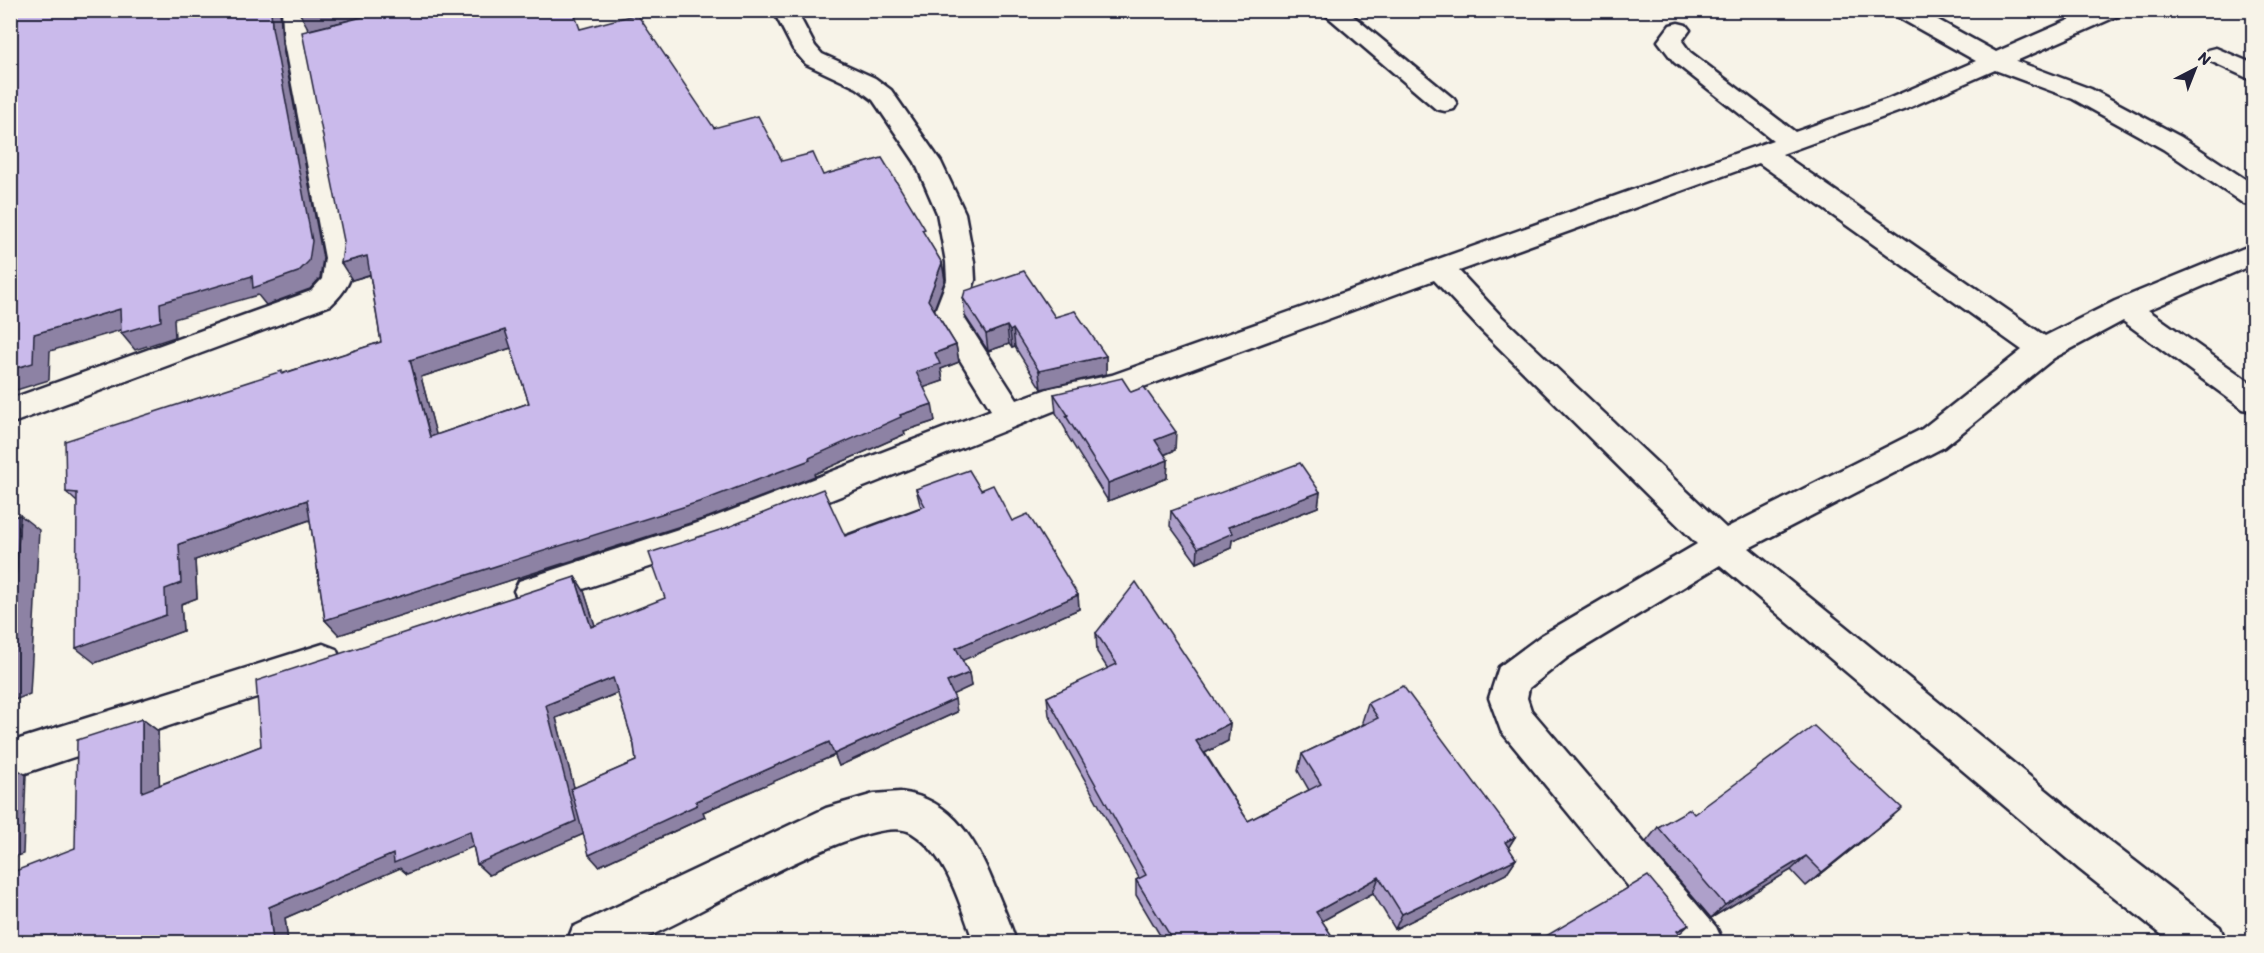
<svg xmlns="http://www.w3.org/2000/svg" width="2264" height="953" viewBox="0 0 2264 953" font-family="Itim,sans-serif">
	<rect width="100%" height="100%" fill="#f7f3e8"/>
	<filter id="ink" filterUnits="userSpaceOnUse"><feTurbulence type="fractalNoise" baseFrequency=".0167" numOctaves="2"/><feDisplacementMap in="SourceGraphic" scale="12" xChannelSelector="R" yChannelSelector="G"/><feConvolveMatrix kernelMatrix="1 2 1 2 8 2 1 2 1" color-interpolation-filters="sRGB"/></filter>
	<g filter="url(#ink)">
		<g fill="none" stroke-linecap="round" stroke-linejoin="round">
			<g stroke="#22223b" stroke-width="5">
				<g id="minor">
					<path d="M 282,10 L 305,10 L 308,43 L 353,258 C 354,278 345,292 331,305 L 10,424 L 10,399 L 311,291 L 322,279 L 325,258 L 284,43 Z"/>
					<path d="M 773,10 L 796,10 L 815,46 L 822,54 L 875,78 L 891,90 L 941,162 L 965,213 L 974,262 L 975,280 L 963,316 L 1017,400 L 1050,388 L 1112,375 L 1773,140 L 1674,62 L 1658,41 L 1670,25 L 1678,23 L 1686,25 L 1690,30 L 1682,41 L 1690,52 L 1795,132 L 1888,99 L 1976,61 L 1894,15 L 1891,10 L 1920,10 L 1996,52 L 2092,10 L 2123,10 L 2120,15 L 2016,61 L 2091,89 L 2181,137 L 2254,185 L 2254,206 L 2244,204 L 2163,149 L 2073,99 L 1995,70 L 1906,109 L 1782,154 L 2045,336 L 2115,301 L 2254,244 L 2254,264 L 2148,310 L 2254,385 L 2254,412 L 2243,409 L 2123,321 L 2054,358 L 1944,447 L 1749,548 L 2109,841 L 2220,927 L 2226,942 L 2171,942 L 2079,869 L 1720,565 L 1568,657 L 1529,688 L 1527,698 L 1531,710 L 1716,927 L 1723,942 L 1674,942 L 1501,731 L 1489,698 L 1499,667 L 1542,635 L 1697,544 L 1481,330 L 1434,280 L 1127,393 L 1056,410 L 731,540 L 532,606 L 519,601 L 514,591 L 519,581 L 709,519 L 991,410 L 933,316 L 947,280 L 946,262 L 937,213 L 915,162 L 873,100 L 857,88 L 806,64 L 793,49 ZM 1759,163 L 2022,350 L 1922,429 L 1726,528 L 1501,316 L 1459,271 Z"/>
					<polygon points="1320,10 1346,10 1454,99 1457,104 1454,109 1445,111 1436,109"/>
					<polygon points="2216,48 2254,64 2254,81 2208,60 2204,55 2208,50"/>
					<polygon points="323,644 336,649 341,660 336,671 10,778 10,742"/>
					<path d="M 900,792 C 954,799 978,844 996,890 C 1003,907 1011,925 1016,942 L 974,942 C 960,906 948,855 912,833 C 870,807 686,925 635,942 C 621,946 583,942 567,942 L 573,927 L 826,808 L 874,794 Z"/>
				</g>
			</g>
			<use href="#minor" fill="#f7f3e8" fill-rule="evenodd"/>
		</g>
		<g fill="#aea0ca" stroke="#22223b" stroke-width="1.5" fill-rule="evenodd">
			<path d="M 580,29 L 714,128 L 782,161 L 823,175 L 926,237 L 942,263 L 945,280 L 934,309 L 956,345 L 959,362 L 941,369 L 943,381 L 924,387 L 935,421 L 904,431 L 905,434 L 814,474 L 815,476 L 709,517 L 339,635 L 325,620 L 310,520 L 195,560 L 197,598 L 181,604 L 183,631 L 95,663 L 77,502 L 66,492 L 284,373 L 381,342 L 370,275 L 352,280 ZM 511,348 L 529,403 L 436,435 L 421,377 Z"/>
			<polygon points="963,298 1055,317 1106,356 1106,374 1041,389 1015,347 1012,348 1009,344 988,351 965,316"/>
			<polygon points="1131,392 1175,450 1164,455 1168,460 1167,478 1108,501 1067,435 1066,430 1056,413 1054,394"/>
			<path d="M 916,489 L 981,490 L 1012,521 L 1078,595 L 1079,609 L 962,660 L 969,673 L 971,686 L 953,694 L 957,712 L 839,766 L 835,755 L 703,812 L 705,817 L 599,866 L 583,834 L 489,875 L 477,864 L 473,846 L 407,874 L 400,868 L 285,918 L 288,942 L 10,942 L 75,848 L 142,719 L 158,731 L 159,785 L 261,746 L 575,577 L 584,591 L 595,626 L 921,507 L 920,504 ZM 618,693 L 634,745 L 636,761 L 574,788 L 556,718 Z"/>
			<polygon points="1320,492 1318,507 1232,540 1231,548 1197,563 1170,526 1171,511"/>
			<polygon points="1096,633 1230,723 1228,741 1205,753 1248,821 1309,790 1298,771 1302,754 1364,724 1362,722 1368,703 1515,837 1508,848 1516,859 1506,874 1395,929 1373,893 1322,921 1336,942 1164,942 1136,895 1136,880 1139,878 1049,715 1047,697 1108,669 1097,652"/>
			<polygon points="1694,814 1886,822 1806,886 1791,870 1711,918 1646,842 1658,827"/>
		</g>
		<g fill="#8d82a4" stroke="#22223b" stroke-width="1.5">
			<polygon points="271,10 280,10 282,43 323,258 320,278 310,289 266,305 258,295 174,319 175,337 135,350 121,333 160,303 272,27"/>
			<polygon points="313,10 390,10 309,30 300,14"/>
			<polygon points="367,256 378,272 352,280 341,263"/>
			<polygon points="942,263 945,280 931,317 928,300"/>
			<polygon points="120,309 134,326 50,351 49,380 10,392 10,370 34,334"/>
			<polygon points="1007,326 1009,344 988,351 986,334"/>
			<polygon points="1013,329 1015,347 1012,348 1010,331"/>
			<polygon points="505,330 514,347 421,377 441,453 430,437 410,360"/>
			<polygon points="956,345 959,362 941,369 943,381 920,389 916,372 935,353"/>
			<polygon points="1106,356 1106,374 1041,389 1039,371"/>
			<polygon points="932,404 935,421 904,431 905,434 814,474 815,476 709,517 339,635 325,620 809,458 900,415"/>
			<polygon points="1176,432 1175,450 1154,459 1155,440"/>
			<polygon points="1168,460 1167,478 1108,501 1108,483"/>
			<polygon points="1320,492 1318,507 1232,540 1231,548 1197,563 1198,548 1228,527"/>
			<polygon points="307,500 321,516 195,560 197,598 181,604 183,631 95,663 76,648 165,589 179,544"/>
			<polygon points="20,515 39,530 30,694 10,702 10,676"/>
			<polygon points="575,577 584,591 600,641 591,627"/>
			<polygon points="1078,595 1079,609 959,662 956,648"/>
			<polygon points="969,673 971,686 950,696 947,682"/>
			<polygon points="613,678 622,691 556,718 586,833 489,875 477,864 546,705"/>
			<polygon points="955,699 957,712 839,766 834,754"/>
			<polygon points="142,719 158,731 160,804 142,792"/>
			<polygon points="1230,723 1228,741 1195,758 1196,741"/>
			<polygon points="829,742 835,755 703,812 705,817 599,866 589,855 696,801"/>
			<polygon points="14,767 26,775 23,854 10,858 10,828"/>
			<polygon points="1902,808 1886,822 1806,886 1822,872"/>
			<polygon points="470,831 482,843 407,874 400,868 285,918 288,942 273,942 269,907 393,854"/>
			<polygon points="1515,837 1505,853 1505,842"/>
			<polygon points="1806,856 1791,870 1711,918 1725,905"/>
			<polygon points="1516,859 1506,874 1395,929 1402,914"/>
			<polygon points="1379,877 1373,893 1311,927 1316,912"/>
			<polygon points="1689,925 1670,942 1677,931"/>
		</g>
		<g fill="#cabaeb" stroke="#22223b" stroke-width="1.5" fill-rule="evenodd">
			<polygon points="10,10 271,10 272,27 312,241 309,261 298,272 253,288 252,276 160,303 161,321 121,333 120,309 34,334 33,363 10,370"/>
			<polygon points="299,10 313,10 300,14"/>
			<path d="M 391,10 L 573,10 L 580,29 L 637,14 L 714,128 L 758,116 L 782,161 L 813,153 L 823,175 L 882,158 L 925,229 L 922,230 L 942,263 L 928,300 L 956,345 L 935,353 L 940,364 L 916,372 L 932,404 L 900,415 L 901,417 L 809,458 L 810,460 L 702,501 L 325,620 L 307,500 L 179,544 L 181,583 L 165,589 L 166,615 L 76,648 L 77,493 L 66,492 L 65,441 L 282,371 L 282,374 L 381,342 L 367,256 L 341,263 L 344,241 L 302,32 ZM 505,330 L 529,403 L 430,437 L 410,360 Z"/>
			<polygon points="1024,271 1055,317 1075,311 1106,356 1039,371 1013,329 1010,331 1007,326 986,334 963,298 965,291"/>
			<polygon points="1122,378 1131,392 1144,387 1176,432 1155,440 1168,460 1108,483 1066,416 1068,415 1054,394"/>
			<polygon points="1300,463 1320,492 1228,527 1233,533 1198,548 1171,511"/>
			<polygon points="969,470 981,490 993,485 1012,521 1028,514 1078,595 956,648 969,673 947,682 955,699 834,754 829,742 696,801 697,805 589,855 571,789 636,761 634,745 613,678 546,705 576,821 477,864 470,831 394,863 393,854 269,907 273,942 10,942 10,873 75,848 77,740 142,719 142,792 261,746 256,681 575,577 591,627 665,598 649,553 726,528 823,489 845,536 925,506 916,489"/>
			<polygon points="20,515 10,676 10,518"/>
			<polygon points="1136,582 1230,723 1196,741 1248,821 1321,784 1302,754 1378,718 1368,703 1403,686 1515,837 1505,842 1516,859 1402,914 1379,877 1316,912 1336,942 1174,942 1136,880 1146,875 1047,697 1117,664 1096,633"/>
			<polygon points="1814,726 1902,808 1822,872 1806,856 1725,905 1658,827 1690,809 1694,814"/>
			<polygon points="14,767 10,828 10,768"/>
			<polygon points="1648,876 1689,925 1677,931 1686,942 1536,942"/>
		</g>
	</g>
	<rect width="2264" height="953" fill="none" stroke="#f7f3e8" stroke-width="36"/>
	<rect x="18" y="18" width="2228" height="917" fill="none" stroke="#22223b" stroke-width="2" filter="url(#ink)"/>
	<g transform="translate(2195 69) rotate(42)" stroke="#f7f3e8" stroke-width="4.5" paint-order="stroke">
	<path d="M0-4.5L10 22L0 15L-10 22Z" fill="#22223b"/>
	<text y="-9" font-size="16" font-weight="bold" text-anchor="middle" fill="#22223b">N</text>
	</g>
</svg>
